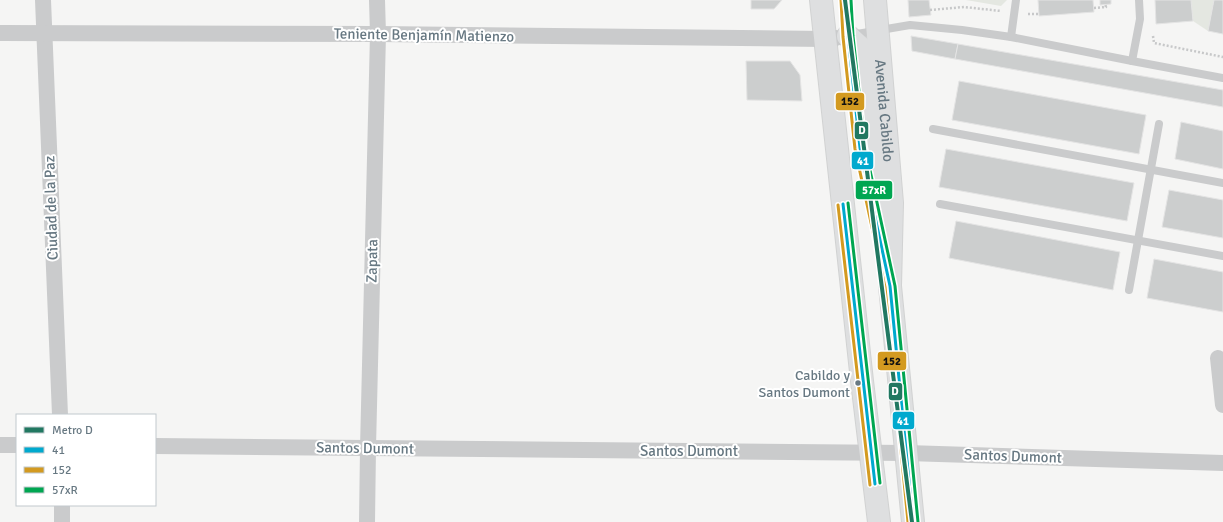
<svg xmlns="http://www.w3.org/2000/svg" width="1223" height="522" viewBox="0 0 1223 522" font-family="Signika,sans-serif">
	<rect width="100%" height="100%" fill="#f5f5f4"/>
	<g fill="#e4e7e1">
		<polygon points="966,0 1007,0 1001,6"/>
		<polygon points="1191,0 1214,0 1208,31 1193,21"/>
	</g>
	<g fill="#cccece" stroke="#e4e4e4">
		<polygon points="751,0 782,0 774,9 751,9"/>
		<polygon points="908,0 929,0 931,15 909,17"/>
		<polygon points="1038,0 1093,0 1094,12 1039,16"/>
		<polygon points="1100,0 1111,0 1111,4 1100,5"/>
		<polygon points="1155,0 1191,0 1193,21 1156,24"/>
		<polygon points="1214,0 1223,0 1223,34 1208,31"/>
		<polygon points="911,36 958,44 955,59 912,51"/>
		<polygon points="958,44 1223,90 1223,107 955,59"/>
		<polygon points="746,61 790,61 800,75 802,101 747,100"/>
		<polygon points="959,81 1146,115 1139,154 952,120"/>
		<polygon points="1181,122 1223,131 1223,169 1175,159"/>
		<polygon points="946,149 1134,183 1127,221 939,187"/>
		<polygon points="1169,190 1223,200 1223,238 1162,227"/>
		<polygon points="956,221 1120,252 1113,290 949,258"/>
		<polygon points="1154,259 1223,272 1223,312 1147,298"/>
	</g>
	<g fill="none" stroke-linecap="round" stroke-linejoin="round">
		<g stroke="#d1d2d2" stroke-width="24">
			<g id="secondary">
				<polyline points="821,0 862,381 879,522"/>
				<path id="s1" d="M 875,0 L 892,203 L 890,286 L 913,522"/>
				<polyline points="848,36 860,47 864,63 877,197"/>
			</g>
		</g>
		<g stroke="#c7c8c9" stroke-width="2.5" stroke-dasharray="2 2" stroke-linecap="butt">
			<polyline points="1094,8 1106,7 1105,4"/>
			<polyline points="930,10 964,7 1001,11"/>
			<polyline points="1028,14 1039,14"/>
			<polyline points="1153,36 1154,43 1223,57"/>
		</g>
		<g stroke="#cacbcc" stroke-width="8">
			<polyline points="846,0 848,36 860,148 864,170"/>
			<polyline points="851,35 910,25 962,30 1011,37 1132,61 1223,78"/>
			<polyline points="1011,37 1016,0"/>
			<polyline points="1132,61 1140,19 1139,0"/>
			<polyline points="933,129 1223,183"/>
			<polyline points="870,197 882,252"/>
			<polyline points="940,204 1223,256"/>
			<polyline points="1129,290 1159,124"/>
		</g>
		<g stroke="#cacbcc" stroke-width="16">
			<polyline points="43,0 60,415"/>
			<polyline points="0,33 378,34 825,39 836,38"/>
			<polyline points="1218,358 1223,405"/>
			<polyline points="0,445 17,445"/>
			<polyline points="155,446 907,453 1223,463"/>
			<polyline points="62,505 62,522"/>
			<polyline points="367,522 368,448 378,34 377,0"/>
		</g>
		<use href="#secondary" stroke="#dedfe0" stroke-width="22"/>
		<g stroke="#fff" stroke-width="6">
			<g id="bus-1">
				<polyline points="846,0 848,36 860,148 890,286 913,522"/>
				<polyline points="843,204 875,484"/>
			</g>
		</g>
		<g stroke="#fff" stroke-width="6">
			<g id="bus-2">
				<polyline points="841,0 843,37 855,149 885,287 908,522"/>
				<polyline points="838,205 870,485"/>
			</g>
		</g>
		<g stroke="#fff" stroke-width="6">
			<g id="bus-3">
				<polyline points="851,0 853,36 865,147 895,286 918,522"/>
				<polyline points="848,203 880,483"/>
			</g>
		</g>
		<use href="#bus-1" stroke="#00a9ce" stroke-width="3"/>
		<use href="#bus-2" stroke="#d39a20" stroke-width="3"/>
		<use href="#bus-3" stroke="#00a651" stroke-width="3"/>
		<g stroke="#fff" stroke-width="7">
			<polyline id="metro-1" points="845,0 912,522"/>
		</g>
		<use href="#metro-1" stroke="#217861" stroke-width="4"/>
	</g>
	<circle fill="#677882" stroke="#fff" stroke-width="1.5" cx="858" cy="383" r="3.5"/>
	<g text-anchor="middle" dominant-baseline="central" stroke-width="4" stroke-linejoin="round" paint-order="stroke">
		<g font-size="14" fill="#677882" stroke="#fff" text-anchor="end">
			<text x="850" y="375">Cabildo y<tspan x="850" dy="17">Santos Dumont</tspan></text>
		</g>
		<g font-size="15" fill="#677882" stroke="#fff">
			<text transform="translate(424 35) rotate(1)">Teniente Benjamín Matienzo</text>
			<text stroke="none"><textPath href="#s1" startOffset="111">Avenida Cabildo</textPath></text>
			<text transform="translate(51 208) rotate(-92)">Ciudad de la Paz</text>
			<text transform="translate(372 261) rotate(-89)">Zapata</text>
			<text transform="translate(365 448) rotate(1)">Santos Dumont</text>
			<text x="689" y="451">Santos Dumont</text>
			<text transform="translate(1013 456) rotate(2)">Santos Dumont</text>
		</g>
	</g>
	<g stroke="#fff" stroke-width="1.5">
		<rect x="835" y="92" width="30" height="19" rx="4" fill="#d39a20"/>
		<rect x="854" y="121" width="15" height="19" rx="4" fill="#217861"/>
		<rect x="851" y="151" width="23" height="19" rx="4" fill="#00a9ce"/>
		<rect x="855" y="180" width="38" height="20" rx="4" fill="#00a651"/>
		<rect x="877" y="351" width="30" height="20" rx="4" fill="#d39a20"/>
		<rect x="888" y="382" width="15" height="19" rx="4" fill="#217861"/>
		<rect x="892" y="411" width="23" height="19" rx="4" fill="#00a9ce"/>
	</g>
	<g font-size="11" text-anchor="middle" font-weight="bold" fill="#fff">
		<text x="862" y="134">D</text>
		<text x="863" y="165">41</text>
		<text x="874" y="194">57xR</text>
		<text x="895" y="395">D</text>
		<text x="903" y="425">41</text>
	</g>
	<g font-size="11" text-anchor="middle" font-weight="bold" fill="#111">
		<text x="850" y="105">152</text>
		<text x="892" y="365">152</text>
	</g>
	<rect x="16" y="414" width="140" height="92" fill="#ffffff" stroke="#c2c9cd"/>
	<rect x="24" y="427" width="20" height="6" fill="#217861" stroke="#c2c9cd"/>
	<text x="52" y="434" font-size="12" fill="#677882">Metro D</text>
	<rect x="24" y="447" width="20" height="6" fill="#00a9ce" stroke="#c2c9cd"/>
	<text x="52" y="454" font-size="12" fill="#677882">41</text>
	<rect x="24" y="467" width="20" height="6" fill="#d39a20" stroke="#c2c9cd"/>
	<text x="52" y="474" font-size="12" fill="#677882">152</text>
	<rect x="24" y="487" width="20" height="6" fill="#00a651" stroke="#c2c9cd"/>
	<text x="52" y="494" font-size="12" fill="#677882">57xR</text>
</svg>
